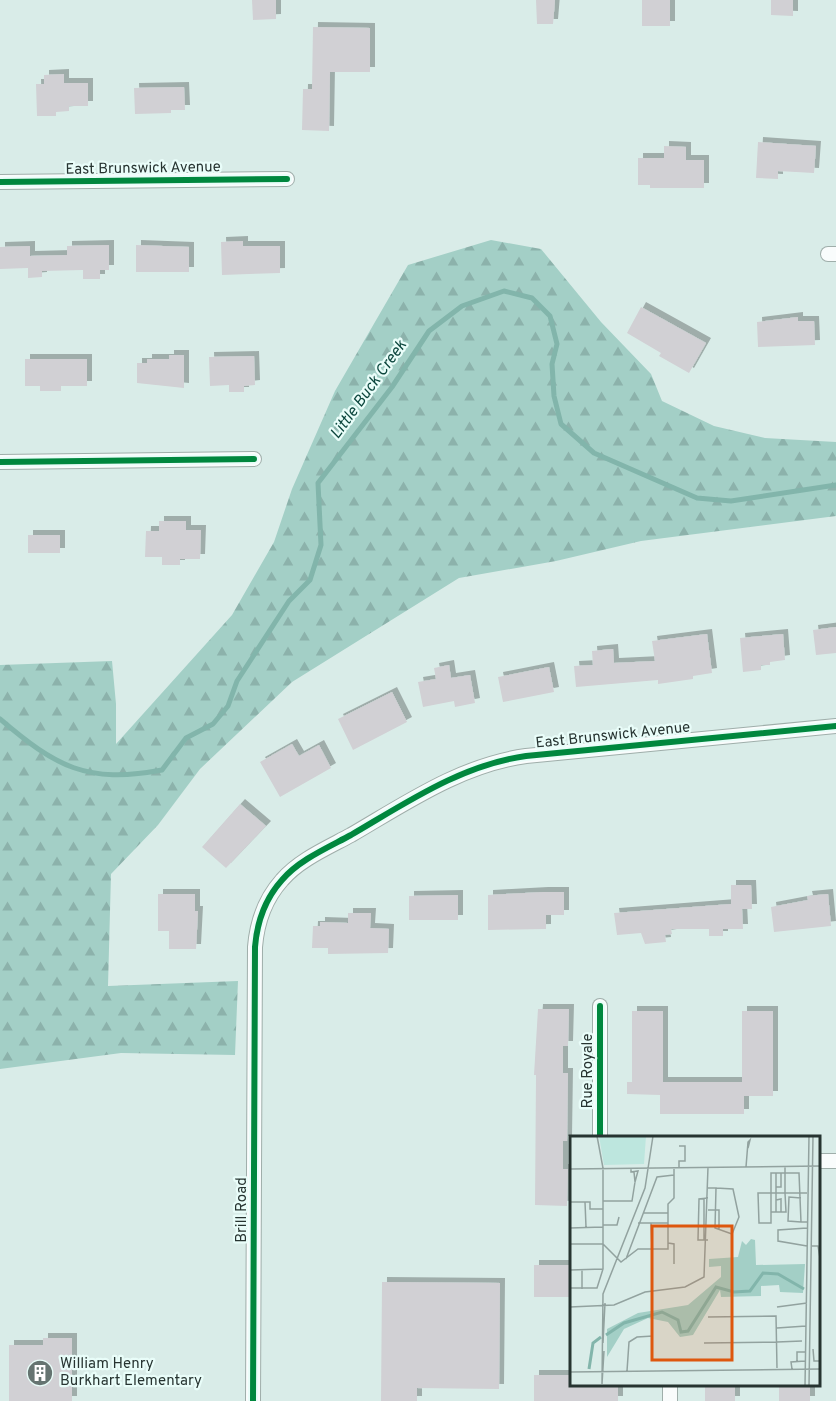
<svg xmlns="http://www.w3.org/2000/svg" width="836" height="1401" viewBox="0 0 836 1401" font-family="Overpass,sans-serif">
	<defs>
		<pattern id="forest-firs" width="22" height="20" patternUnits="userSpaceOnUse" patternTransform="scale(1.5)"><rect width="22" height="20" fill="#a3cfc6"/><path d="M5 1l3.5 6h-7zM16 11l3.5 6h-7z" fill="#8cb2ab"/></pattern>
		<filter id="shadow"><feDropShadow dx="5" dy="-5" stdDeviation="0" flood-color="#0004"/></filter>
	</defs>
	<rect width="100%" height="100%" fill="#d9ece8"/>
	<polygon fill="url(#forest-firs)" points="491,240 541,249 601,322 651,374 662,401 714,426 765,438 836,442 836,516 641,541 556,561 459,578 292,682 200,769 158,825 111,874 108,986 238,981 235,1055 121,1053 0,1069 0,665 112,661 116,704 116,744 232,615 274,542 292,489 335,391 408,265"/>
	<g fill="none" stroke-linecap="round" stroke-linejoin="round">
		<path stroke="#82b5ab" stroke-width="5" d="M 0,719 C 56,767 87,784 162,770 L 186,738 L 213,724 L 228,706 L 237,681 L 252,658 L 289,601 L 310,580 L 321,545 L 318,483 L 392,387 L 429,331 L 462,306 L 504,291 L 532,298 L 550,316 L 557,344 L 552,364 L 554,396 L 561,424 L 594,453 L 697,498 L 731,501 L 836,485"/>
	</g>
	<g fill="#d1d0d4" filter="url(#shadow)">
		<polygon points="252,0 276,0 276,19 253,20"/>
		<polygon points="536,0 555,0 553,24 537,24"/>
		<rect x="642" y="0" width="28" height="26"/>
		<polygon points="771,0 793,0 793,16 771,15"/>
		<polygon points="313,27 370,28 370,72 330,72 329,131 302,130 303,89 312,89"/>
		<polygon points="64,74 64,83 88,83 88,106 69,106 69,111 56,112 56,116 37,116 36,84 44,84 44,75"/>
		<polygon points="184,87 185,110 171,110 171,113 135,114 134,88"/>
		<polygon points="758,142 816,146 814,173 778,171 778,179 756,178"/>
		<polygon points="664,146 686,147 686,160 704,160 704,188 650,188 650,185 638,185 638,158 664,158"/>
		<polygon points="243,241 243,246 280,246 280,273 222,275 221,242"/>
		<polygon points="109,245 109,270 100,270 100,279 83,279 83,270 42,271 42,277 28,278 28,268 0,269 0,247 30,246 30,256 67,255 67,246"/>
		<polygon points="136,245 189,247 189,272 136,272"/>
		<polygon points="641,307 706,343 689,373 659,356 661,353 627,333"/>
		<polygon points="798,317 798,321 814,321 815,345 758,347 757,322"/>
		<polygon points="169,355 184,355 184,388 137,383 137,363 147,363 147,359 169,359"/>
		<polygon points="254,356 255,385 244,386 244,392 229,392 229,385 210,386 209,357"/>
		<polygon points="25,359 87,359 87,386 61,386 61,391 40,391 40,386 25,386"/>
		<polygon points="159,521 186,521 186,530 201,530 200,559 180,559 180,565 162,565 162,557 145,557 146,531 159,531"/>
		<rect x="28" y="535" width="32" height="18"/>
		<polygon points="836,627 836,653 816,655 813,630"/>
		<polygon points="707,634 712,673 693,676 693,679 658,684 658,680 576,687 574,666 593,665 592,651 613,649 614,663 655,661 652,641"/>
		<polygon points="783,634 785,660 770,662 770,665 761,665 761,670 743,672 740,638"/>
		<polygon points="449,665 451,678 470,675 475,703 455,707 454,701 423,707 418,682 436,679 434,668"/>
		<polygon points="549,667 554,692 503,702 498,677"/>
		<polygon points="392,692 407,722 353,750 338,719"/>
		<polygon points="292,744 299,756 319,745 331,768 280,797 260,762"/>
		<polygon points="240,804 266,826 226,868 202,847"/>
		<polygon points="731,885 751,885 752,909 742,909 743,929 723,929 723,936 709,936 709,929 671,929 672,934 665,935 666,942 645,944 641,933 617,935 614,913 731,904"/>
		<polygon points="543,892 564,892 564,915 546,915 546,929 488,930 488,895"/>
		<polygon points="158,894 195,894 195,911 198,911 196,949 169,949 169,931 158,931"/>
		<polygon points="828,894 831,926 774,932 771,907 808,900 807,896"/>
		<polygon points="458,895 458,920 409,920 409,896"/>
		<polygon points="348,913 371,913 370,928 389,929 388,953 328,954 328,948 312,948 313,926 320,926 320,922 348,923"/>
		<polygon points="538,1009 569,1009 568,1046 563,1046 563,1073 568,1073 567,1141 563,1141 563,1169 568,1169 567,1206 535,1205 536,1075 534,1075"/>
		<polygon points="632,1011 663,1011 663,1082 742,1082 742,1011 773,1011 773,1096 744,1096 744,1114 660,1114 660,1095 627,1094 627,1082 632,1082"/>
		<rect x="534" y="1265" width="38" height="32"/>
		<polygon points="382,1282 500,1283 499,1389 417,1388 417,1401 381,1401"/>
		<polygon points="43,1338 72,1338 72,1401 9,1401 9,1345 43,1345"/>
		<polygon points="534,1375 572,1375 572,1384 618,1384 618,1401 534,1401"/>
		<rect x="705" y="1384" width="30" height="17"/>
		<rect x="779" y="1384" width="31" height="17"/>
	</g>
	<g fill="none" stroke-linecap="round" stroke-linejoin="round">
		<g stroke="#9faeaa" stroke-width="16">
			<g id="street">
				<polyline points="0,182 287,179"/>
				<polyline points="828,254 836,254"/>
				<polyline points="0,462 254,459"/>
				<polyline points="600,1006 600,1137"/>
				<polyline points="820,1161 836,1161"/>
				<path d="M 253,1401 L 255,947 C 257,922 265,899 282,880 C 299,860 327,848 351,835 C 406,803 461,765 526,756 L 836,726"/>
				<polyline points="670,1401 670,1384"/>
			</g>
		</g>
		<use href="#street" stroke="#f9fcfc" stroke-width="14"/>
		<g stroke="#e9fdf9" stroke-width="10">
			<g id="cycleway">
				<polyline points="0,182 287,179"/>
				<polyline points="0,462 254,459"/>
				<polyline points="600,1006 600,1137"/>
				<path d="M 253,1401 L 255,947 C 257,922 265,899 282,880 C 299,860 327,848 351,835 C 406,803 461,765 526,756 L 836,726"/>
			</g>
		</g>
		<use href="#cycleway" stroke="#00873e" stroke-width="6"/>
	</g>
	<defs>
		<g id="building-disc" transform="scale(1.35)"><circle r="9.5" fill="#657471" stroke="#e9fdf9"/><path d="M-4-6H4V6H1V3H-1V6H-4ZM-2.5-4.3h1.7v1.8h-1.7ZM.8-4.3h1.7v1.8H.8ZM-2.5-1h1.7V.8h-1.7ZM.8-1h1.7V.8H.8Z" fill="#fff"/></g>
	</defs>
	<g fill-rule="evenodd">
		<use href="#building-disc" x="40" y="1373"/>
	</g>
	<g text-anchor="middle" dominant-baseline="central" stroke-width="4.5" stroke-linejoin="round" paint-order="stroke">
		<g font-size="15" fill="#273431" stroke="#e9fdf9">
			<text transform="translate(143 169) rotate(-1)">East Brunswick Avenue</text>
			<text transform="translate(613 736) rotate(-6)">East Brunswick Avenue</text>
			<text transform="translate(588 1071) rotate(-90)">Rue Royale</text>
			<text transform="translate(242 1210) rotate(-90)">Brill Road</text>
		</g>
		<g font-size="15" fill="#273431" stroke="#e9fdf9" text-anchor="start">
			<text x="60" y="1364">William Henry<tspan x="60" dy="17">Burkhart Elementary</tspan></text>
		</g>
		<g font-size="16" font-style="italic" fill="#0d473e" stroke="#e9fdf9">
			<text transform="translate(369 390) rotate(-54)">Little Buck Creek</text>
		</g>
	</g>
	<g transform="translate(570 1136)">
		<rect width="250" height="250" fill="#d9ece8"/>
		<path d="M 181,103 L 185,104 L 186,129 L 235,128 L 233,157 L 210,156 L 209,149 L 191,150 L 191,160 L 151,161 L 150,154 L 123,199 L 110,201 L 98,186 L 78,182 L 54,193 L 37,221 L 37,193 L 68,177 L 118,169 L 151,141 L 151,130 L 139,131 L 139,123 L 168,121 L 172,105 L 176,109 Z" fill="#a3cfc6"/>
		<path d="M 29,0 L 76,0 L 74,28 L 34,29 Z" fill="#bde6de"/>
		<path fill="none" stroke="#82b5ab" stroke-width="3" d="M 36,199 L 54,187 L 92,176 L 108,184 L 111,196 L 118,195 L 146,151 L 164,156 L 180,155 L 193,137 L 208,138 L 234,153M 19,233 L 23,207 L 31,201"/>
		<path fill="none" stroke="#92a29f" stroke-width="1.5" d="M 109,10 L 115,10 L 115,25 L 109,25 L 109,31M 215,30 L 215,57 L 237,57M 176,31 L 178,6 L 180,4 L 178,12M 61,32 L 61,36 L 68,35 L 65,46 L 64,36M 0,33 L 251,30M 206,51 L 211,51 L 211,37M 138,52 L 146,52 L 145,92 L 162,98 L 169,81 L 163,53 L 146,52M 231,62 L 219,61 L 218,85 L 231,86M 206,64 L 211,63 L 211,76M 33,65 L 62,65 L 65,46M 0,66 L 20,66 L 20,73 L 33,73M 15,66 L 16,91M 138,74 L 149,74 L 149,94M 201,76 L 216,76 L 215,57 L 188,57 L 189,87 L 201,87 L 201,37 L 229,37 L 231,86 L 238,86M 206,76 L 206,37M 73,77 L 98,77M 68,87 L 98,87M 81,87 L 82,113M 33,89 L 47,89 L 49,81M 0,92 L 33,91M 237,92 L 208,94 L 208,105 L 237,110M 134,104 L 134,62M 138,104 L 128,104 L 129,63 L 138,62M 98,107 L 104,108 L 104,128M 0,108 L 33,108 L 51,126 L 68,113 L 98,113 L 98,68 L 104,62 L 104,31M 242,110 L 248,110 L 250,122M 56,123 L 87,41 L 104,39M 0,134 L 33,133M 0,152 L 27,152 L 33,133 L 33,32 L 27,0M 12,153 L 12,133M 0,171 L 44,169 L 75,156 L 115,151 L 134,141 L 138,31M 207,171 L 237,167M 138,181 L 206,180 L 207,232M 207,192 L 236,190M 207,206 L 232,205M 33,207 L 35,167M 134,207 L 207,206M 243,213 L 244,225 L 251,225M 227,226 L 227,216 L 236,216M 222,233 L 221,226 L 235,225M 57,235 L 59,206 L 67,201 L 83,200M 0,236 L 251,233M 32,247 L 33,158 L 75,52 L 83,0M 32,248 L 34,215M 235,250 L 239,0M 239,250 L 243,0"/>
		<path fill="#de570e" fill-opacity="0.15" stroke="#de570e" stroke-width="3" d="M 82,90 L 162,90 L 162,224 L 82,224 Z"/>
		<rect width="250" height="250" fill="none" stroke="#273431" stroke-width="3"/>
	</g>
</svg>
